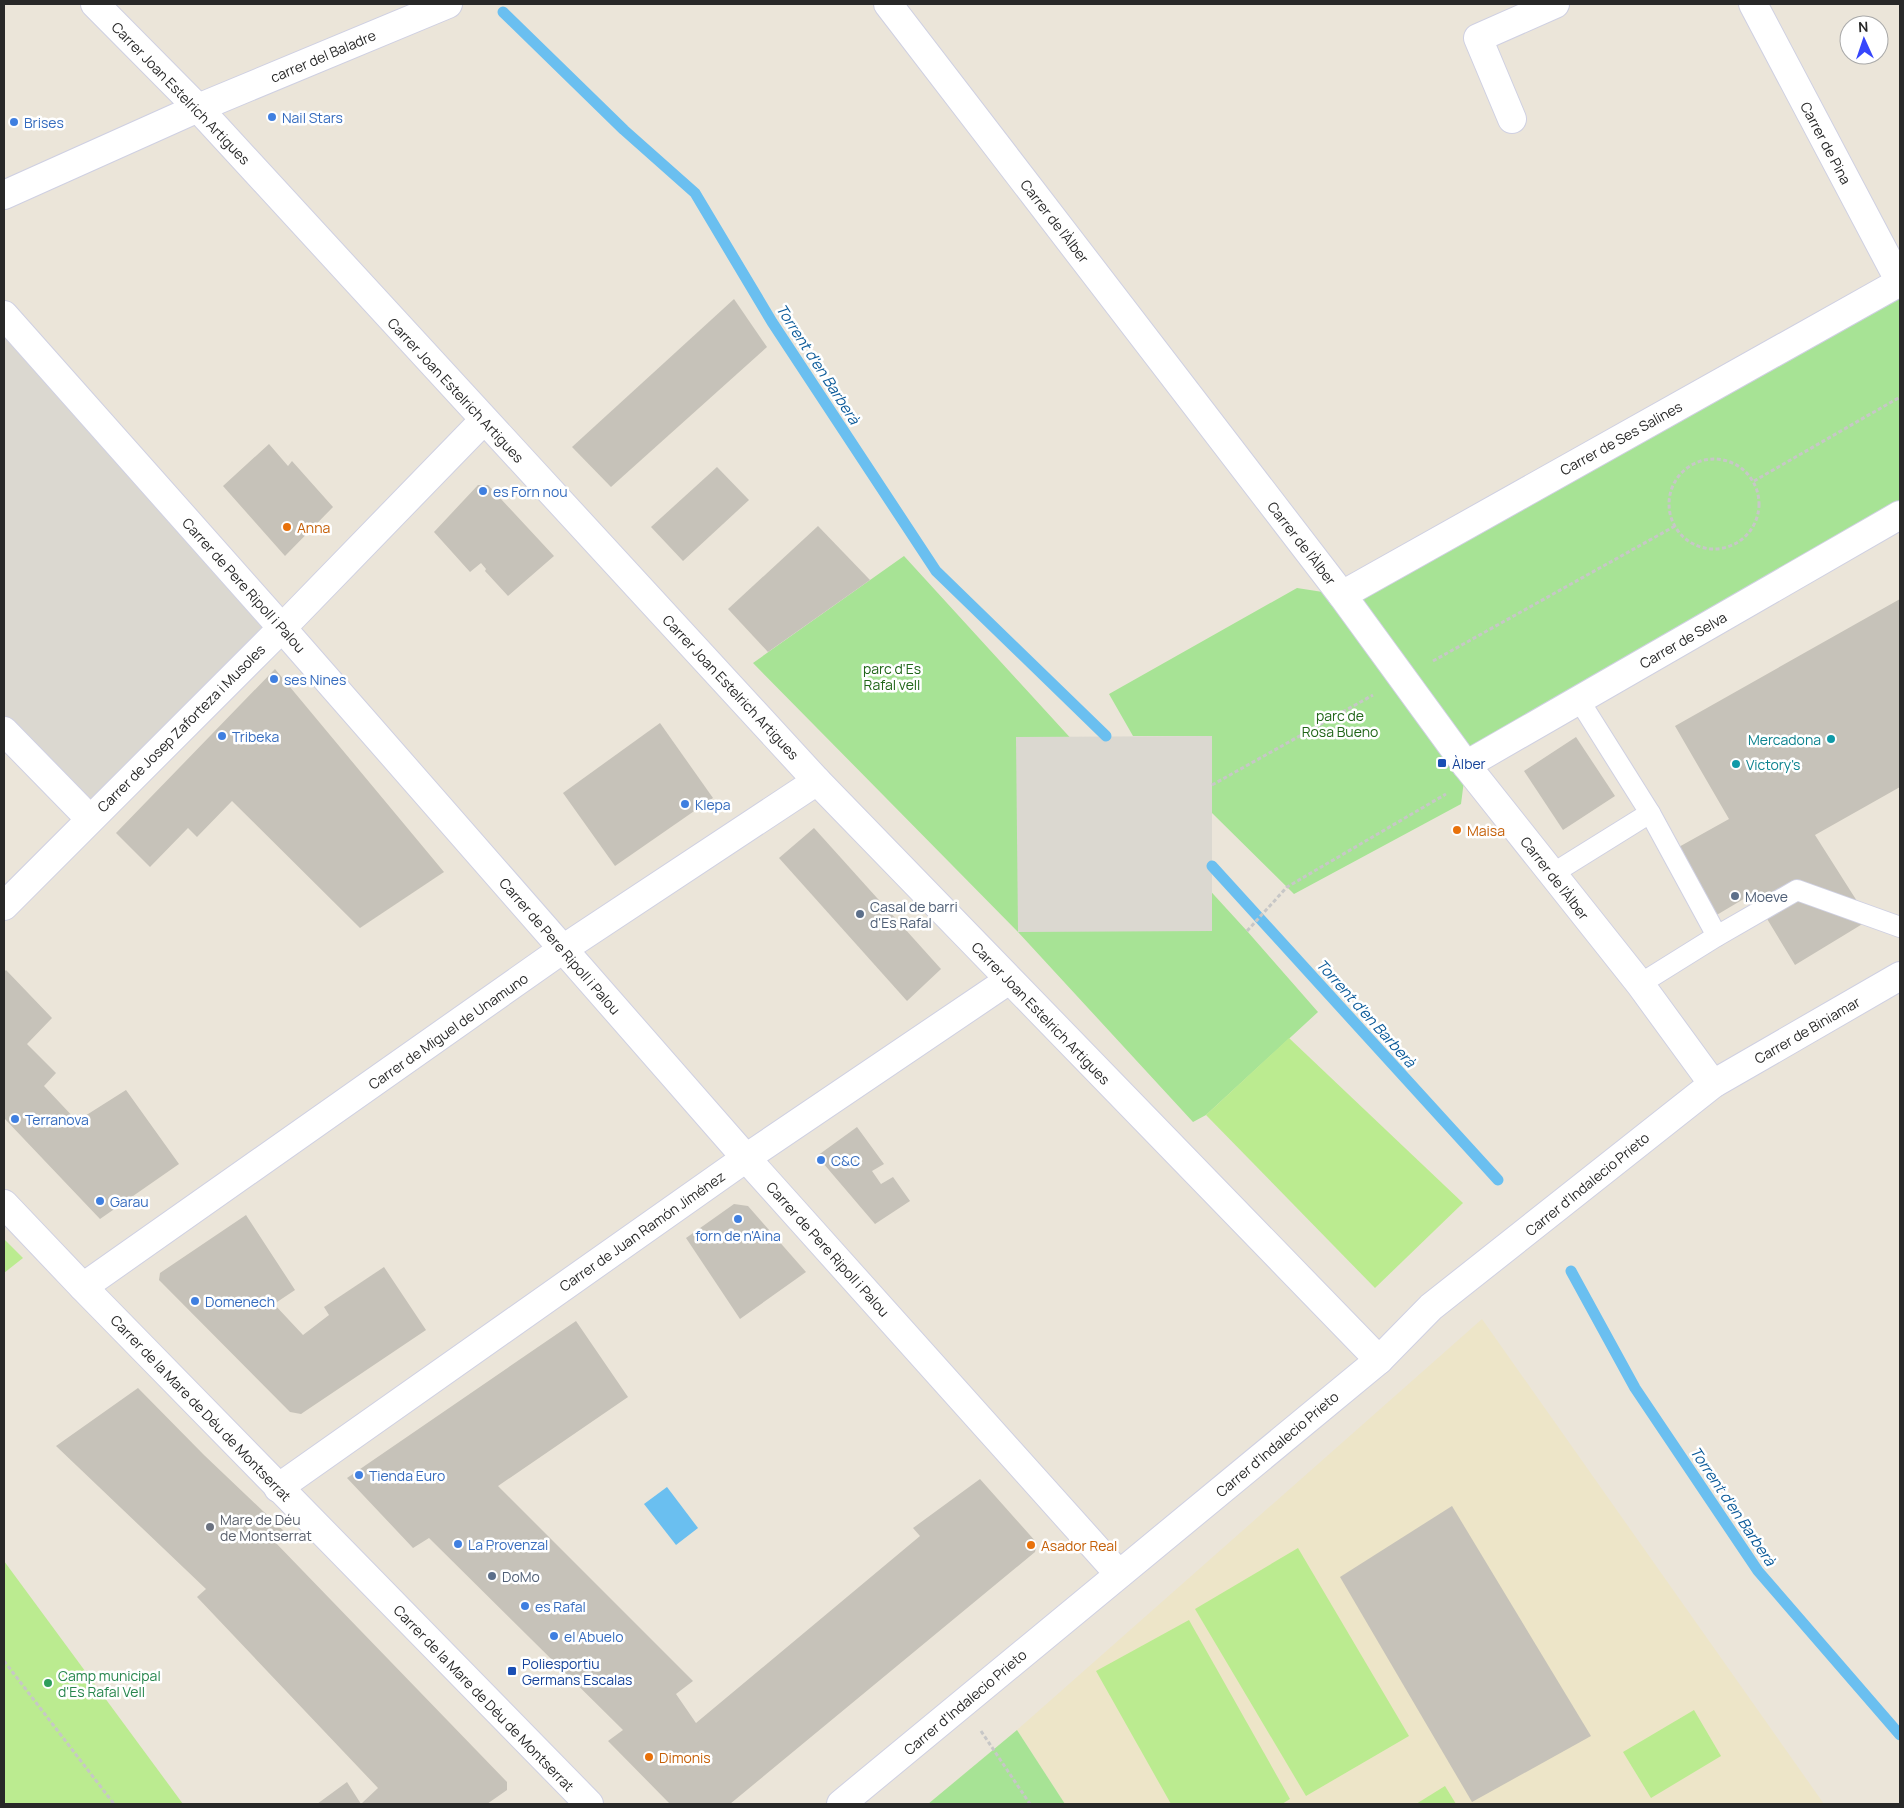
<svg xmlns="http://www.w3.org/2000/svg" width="1904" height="1808" viewBox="0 0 1904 1808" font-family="Manrope,sans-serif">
	<rect width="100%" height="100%" fill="#ebe5d9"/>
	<polygon fill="#ede5c8" points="1482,1319 1824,1804 1065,1804 1017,1730"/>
	<g fill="#a7e395">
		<polygon points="1900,282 1900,515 1466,765 1461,804 1294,894 1212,813 1211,736 1133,736 1109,694 1297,588 1342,595"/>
		<polygon points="904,556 1247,931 1318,1012 1206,1115 1193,1122 1018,932 753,663"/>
		<polygon points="1017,1730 1065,1804 928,1804"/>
	</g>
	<g fill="#bbeb90">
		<polygon points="1289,1038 1463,1203 1375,1288 1206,1115"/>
		<polygon points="4,1239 23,1258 4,1273"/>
		<polygon points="1298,1548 1409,1736 1306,1796 1195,1609"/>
		<polygon points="4,1561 183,1804 4,1804"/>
		<polygon points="1189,1620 1290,1799 1282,1804 1171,1804 1096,1671"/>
		<polygon points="1694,1710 1721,1756 1651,1798 1623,1752"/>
		<polygon points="1445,1786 1456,1804 1416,1804"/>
	</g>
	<g fill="#dbd8d0">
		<polygon points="15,327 282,628 90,819 4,731 4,337"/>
		<polygon points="1212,736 1212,931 1018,932 1016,737"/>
	</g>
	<polygon fill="#6abff0" points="667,1487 698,1528 676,1545 644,1504"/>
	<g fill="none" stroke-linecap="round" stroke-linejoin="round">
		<g stroke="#6abff0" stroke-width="11">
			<polyline points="503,12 624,130 695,193 772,322 936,571 1106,736"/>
			<polyline points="1212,866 1498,1180"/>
			<polyline points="1571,1271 1635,1388 1758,1571 1900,1735"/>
		</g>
	</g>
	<g fill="#c6c2b9">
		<polygon points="734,299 767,347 611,487 572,447"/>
		<polygon points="269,444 288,466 292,461 333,507 285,556 223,486"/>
		<polygon points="717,467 749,500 683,561 651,527"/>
		<polygon points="478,485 488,485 554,556 508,596 485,571 486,569 481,563 470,572 434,532"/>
		<polygon points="818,526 870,580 768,652 728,609"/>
		<polygon points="1900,599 1900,787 1815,835 1869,920 1795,965 1752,894 1715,916 1677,848 1729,819 1675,726"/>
		<polygon points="275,669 444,872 360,928 232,801 197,837 188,828 150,867 116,833"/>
		<polygon points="660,723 713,798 615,866 563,793"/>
		<polygon points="1576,737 1615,796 1563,830 1524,771"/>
		<polygon points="814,828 941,969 907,1001 779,858"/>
		<polygon points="6,970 52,1018 27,1044 56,1073 44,1086 77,1121 126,1090 179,1164 100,1219 4,1118 4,972"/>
		<polygon points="857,1127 884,1164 872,1171 881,1184 893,1177 910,1201 875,1224 817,1156"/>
		<polygon points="734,1204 748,1206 806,1272 740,1319 686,1238"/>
		<polygon points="246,1215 295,1290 274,1304 303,1335 329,1315 324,1307 384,1267 426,1330 301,1414 290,1412 159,1280 160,1273"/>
		<polygon points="576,1321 628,1397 498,1486 693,1681 676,1694 696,1723 920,1536 913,1528 980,1479 1037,1543 1035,1552 730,1804 670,1804 608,1741 623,1730 429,1538 413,1548 347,1478"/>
		<polygon points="138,1388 204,1455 285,1532 273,1540 507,1782 507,1790 487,1804 317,1804 347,1782 361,1804 378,1788 197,1597 206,1589 56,1446"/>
		<polygon points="1452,1506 1591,1736 1472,1802 1340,1577"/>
	</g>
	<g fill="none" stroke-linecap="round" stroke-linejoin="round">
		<g stroke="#cfd0e2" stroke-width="22">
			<g id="service">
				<polyline points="1650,813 1717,936"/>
				<polyline points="1552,874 1650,813 1579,700"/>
				<polyline points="1640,984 1717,936 1797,890 1900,927"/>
			</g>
		</g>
		<g stroke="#cfd0e2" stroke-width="30">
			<g id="minor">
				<polyline points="95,4 198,108 817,781 1379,1360"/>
				<polyline points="888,4 1342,595 1466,765 1640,984 1713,1084"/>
				<polyline points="1512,119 1478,38 1555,4"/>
				<polyline points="4,195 198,108 448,4"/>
				<polyline points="4,315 282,628 746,1158 1119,1574"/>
				<polyline points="1342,595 1900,282 1753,4"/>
				<polyline points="4,731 90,819"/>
				<polyline points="1466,765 1900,515"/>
				<polyline points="4,906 282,628 484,420"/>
				<polyline points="4,1204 83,1287 589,1804"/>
				<polyline points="83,1287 563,949 817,781"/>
				<polyline points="278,1488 746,1158 1009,980"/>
				<polyline points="841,1804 1379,1360 1431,1307 1713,1084 1900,976"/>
			</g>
		</g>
		<g stroke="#c7c7c7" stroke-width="3" stroke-dasharray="4 2.5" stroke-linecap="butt">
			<circle cx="1714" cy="504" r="45"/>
			<polyline points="1754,481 1900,397"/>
			<polyline points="1433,661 1675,526"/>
			<polyline points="1212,785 1373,695"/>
			<polyline points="1247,931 1287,887 1446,794"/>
			<polyline points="4,1661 114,1804"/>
			<polyline points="981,1731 1030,1804"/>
		</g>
		<use href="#service" stroke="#fff" stroke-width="20"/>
		<use href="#minor" stroke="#fff" stroke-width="28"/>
	</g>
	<g fill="#3f7fe0" stroke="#fff" stroke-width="2">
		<circle cx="272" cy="117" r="5"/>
		<circle cx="14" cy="122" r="5"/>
		<circle cx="483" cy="491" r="5"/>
		<circle cx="274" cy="679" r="5"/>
		<circle cx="222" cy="736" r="5"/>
		<circle cx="685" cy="804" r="5"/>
		<circle cx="15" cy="1119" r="5"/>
		<circle cx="821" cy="1160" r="5"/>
		<circle cx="100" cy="1201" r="5"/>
		<circle cx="738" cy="1219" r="5"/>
		<circle cx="195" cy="1301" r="5"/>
		<circle cx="359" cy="1475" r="5"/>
		<circle cx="458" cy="1544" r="5"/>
		<circle cx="525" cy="1606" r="5"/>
		<circle cx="554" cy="1636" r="5"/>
	</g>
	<g fill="#e8710a" stroke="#fff" stroke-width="2">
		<circle cx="287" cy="527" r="5"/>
		<circle cx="1457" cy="830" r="5"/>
		<circle cx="1031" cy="1545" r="5"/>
		<circle cx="649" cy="1757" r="5"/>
	</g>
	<g fill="#0f9aa8" stroke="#fff" stroke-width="2">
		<circle cx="1831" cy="739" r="5"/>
		<circle cx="1736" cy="764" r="5"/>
	</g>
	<g fill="#1a4fb4" stroke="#fff" stroke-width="2">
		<rect x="1437" y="758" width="10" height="10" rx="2.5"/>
		<rect x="507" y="1666" width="10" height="10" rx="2.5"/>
	</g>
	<g fill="#5c6f8a" stroke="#fff" stroke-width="2">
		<circle cx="1735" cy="896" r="5"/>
		<circle cx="860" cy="914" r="5"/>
		<circle cx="492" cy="1576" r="5"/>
	</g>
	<circle fill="#6b7280" stroke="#fff" stroke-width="2" cx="210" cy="1527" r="5"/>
	<circle fill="#2e9e5b" stroke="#fff" stroke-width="2" cx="48" cy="1683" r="5"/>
	<g text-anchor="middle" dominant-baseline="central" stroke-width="5" stroke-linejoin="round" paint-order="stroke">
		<g font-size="14" fill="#282828" stroke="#fff">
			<text transform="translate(323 56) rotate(-23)">carrer del Baladre</text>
			<text transform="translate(181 93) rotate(46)">Carrer Joan Estelrich Artigues</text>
			<text transform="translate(1826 143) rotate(62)">Carrer de Pina</text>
			<text transform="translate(1055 221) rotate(52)">Carrer de l'Àlber</text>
			<text transform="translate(456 390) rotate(47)">Carrer Joan Estelrich Artigues</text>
			<text transform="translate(1621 438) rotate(-29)">Carrer de Ses Salines</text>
			<text transform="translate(1302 543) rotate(52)">Carrer de l'Àlber</text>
			<text transform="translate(244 585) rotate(48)">Carrer de Pere Ripoll i Palou</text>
			<text transform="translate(1683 640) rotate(-30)">Carrer de Selva</text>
			<text transform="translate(731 687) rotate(47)">Carrer Joan Estelrich Artigues</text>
			<text transform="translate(181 728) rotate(-45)">Carrer de Josep Zaforteza i Musoles</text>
			<text transform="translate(1555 878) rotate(52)">Carrer de l'Àlber</text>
			<text transform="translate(560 946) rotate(49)">Carrer de Pere Ripoll i Palou</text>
			<text transform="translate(1041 1013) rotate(46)">Carrer Joan Estelrich Artigues</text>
			<text transform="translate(1807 1030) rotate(-30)">Carrer de Biniamar</text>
			<text transform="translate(448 1031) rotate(-35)">Carrer de Miguel de Unamuno</text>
			<text transform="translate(1587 1184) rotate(-39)">Carrer d'Indalecio Prieto</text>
			<text transform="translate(642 1231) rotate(-35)">Carrer de Juan Ramón Jiménez</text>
			<text transform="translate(828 1249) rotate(48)">Carrer de Pere Ripoll i Palou</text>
			<text transform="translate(201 1408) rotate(46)">Carrer de la Mare de Déu de Montserrat</text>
			<text transform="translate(1277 1444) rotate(-40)">Carrer d'Indalecio Prieto</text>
			<text transform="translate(484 1698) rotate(46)">Carrer de la Mare de Déu de Montserrat</text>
			<text transform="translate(965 1702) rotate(-40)">Carrer d'Indalecio Prieto</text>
		</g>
		<g font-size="14" fill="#366cbe" stroke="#fff" text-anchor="start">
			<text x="282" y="117">Nail Stars</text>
			<text x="24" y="122">Brises</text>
			<text x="493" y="491">es Forn nou</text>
			<text x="284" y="679">ses Nines</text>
			<text x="232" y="736">Tribeka</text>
			<text x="695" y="804">Klepa</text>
			<text x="25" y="1119">Terranova</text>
			<text x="831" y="1160">C&amp;C</text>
			<text x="110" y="1201">Garau</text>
			<text x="738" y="1235" text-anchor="middle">forn de n'Aina</text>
			<text x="205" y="1301">Domenech</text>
			<text x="369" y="1475">Tienda Euro</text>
			<text x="468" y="1544">La Provenzal</text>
			<text x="535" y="1606">es Rafal</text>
			<text x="564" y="1636">el Abuelo</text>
		</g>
		<g font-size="14" fill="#c56008" stroke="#fff" text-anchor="start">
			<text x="297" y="527">Anna</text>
			<text x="1467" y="830">Maisa</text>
			<text x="1041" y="1545">Asador Real</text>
			<text x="659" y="1757">Dimonis</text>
		</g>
		<g font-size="14" fill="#206518" stroke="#fff">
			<text x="892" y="668">parc d'Es<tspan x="892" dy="16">Rafal vell</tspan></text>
			<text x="1340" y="715">parc de<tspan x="1340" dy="16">Rosa Bueno</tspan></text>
		</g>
		<g font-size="14" fill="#0d838f" stroke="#fff" text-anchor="end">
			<text x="1821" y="739">Mercadona</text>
			<text x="1746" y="764" text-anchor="start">Victory's</text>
		</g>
		<g font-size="14" fill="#164399" stroke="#fff" text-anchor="start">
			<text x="1452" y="763">Àlber</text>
			<text x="522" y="1663">Poliesportiu<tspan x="522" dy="16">Germans Escalas</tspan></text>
		</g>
		<g font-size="14" fill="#4e5e75" stroke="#fff" text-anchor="start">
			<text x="1745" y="896">Moeve</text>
			<text x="870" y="906">Casal de barri<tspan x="870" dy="16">d'Es Rafal</tspan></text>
			<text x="502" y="1576">DoMo</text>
		</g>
		<g font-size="14" fill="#5b616d" stroke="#fff" text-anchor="start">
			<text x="220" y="1519">Mare de Déu<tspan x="220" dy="16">de Montserrat</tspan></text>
		</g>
		<g font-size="14" fill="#27864d" stroke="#fff" text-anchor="start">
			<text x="58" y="1675">Camp municipal<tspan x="58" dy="16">d'Es Rafal Vell</tspan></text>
		</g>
		<g font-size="15" font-style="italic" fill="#0b5a99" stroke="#fff">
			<text transform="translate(818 364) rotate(57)">Torrent d'en Barberà</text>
			<text transform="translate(1366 1013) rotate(48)">Torrent d'en Barberà</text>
			<text transform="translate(1733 1506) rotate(56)">Torrent d'en Barberà</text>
		</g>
	</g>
	<rect width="1904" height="1808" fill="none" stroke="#282828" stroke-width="10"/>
	<g transform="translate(1864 40) rotate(357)"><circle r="24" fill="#ffffff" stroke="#a9a9a9"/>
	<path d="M0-4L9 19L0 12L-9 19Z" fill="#3646fc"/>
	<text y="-8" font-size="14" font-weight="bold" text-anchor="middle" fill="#282828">N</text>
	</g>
</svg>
